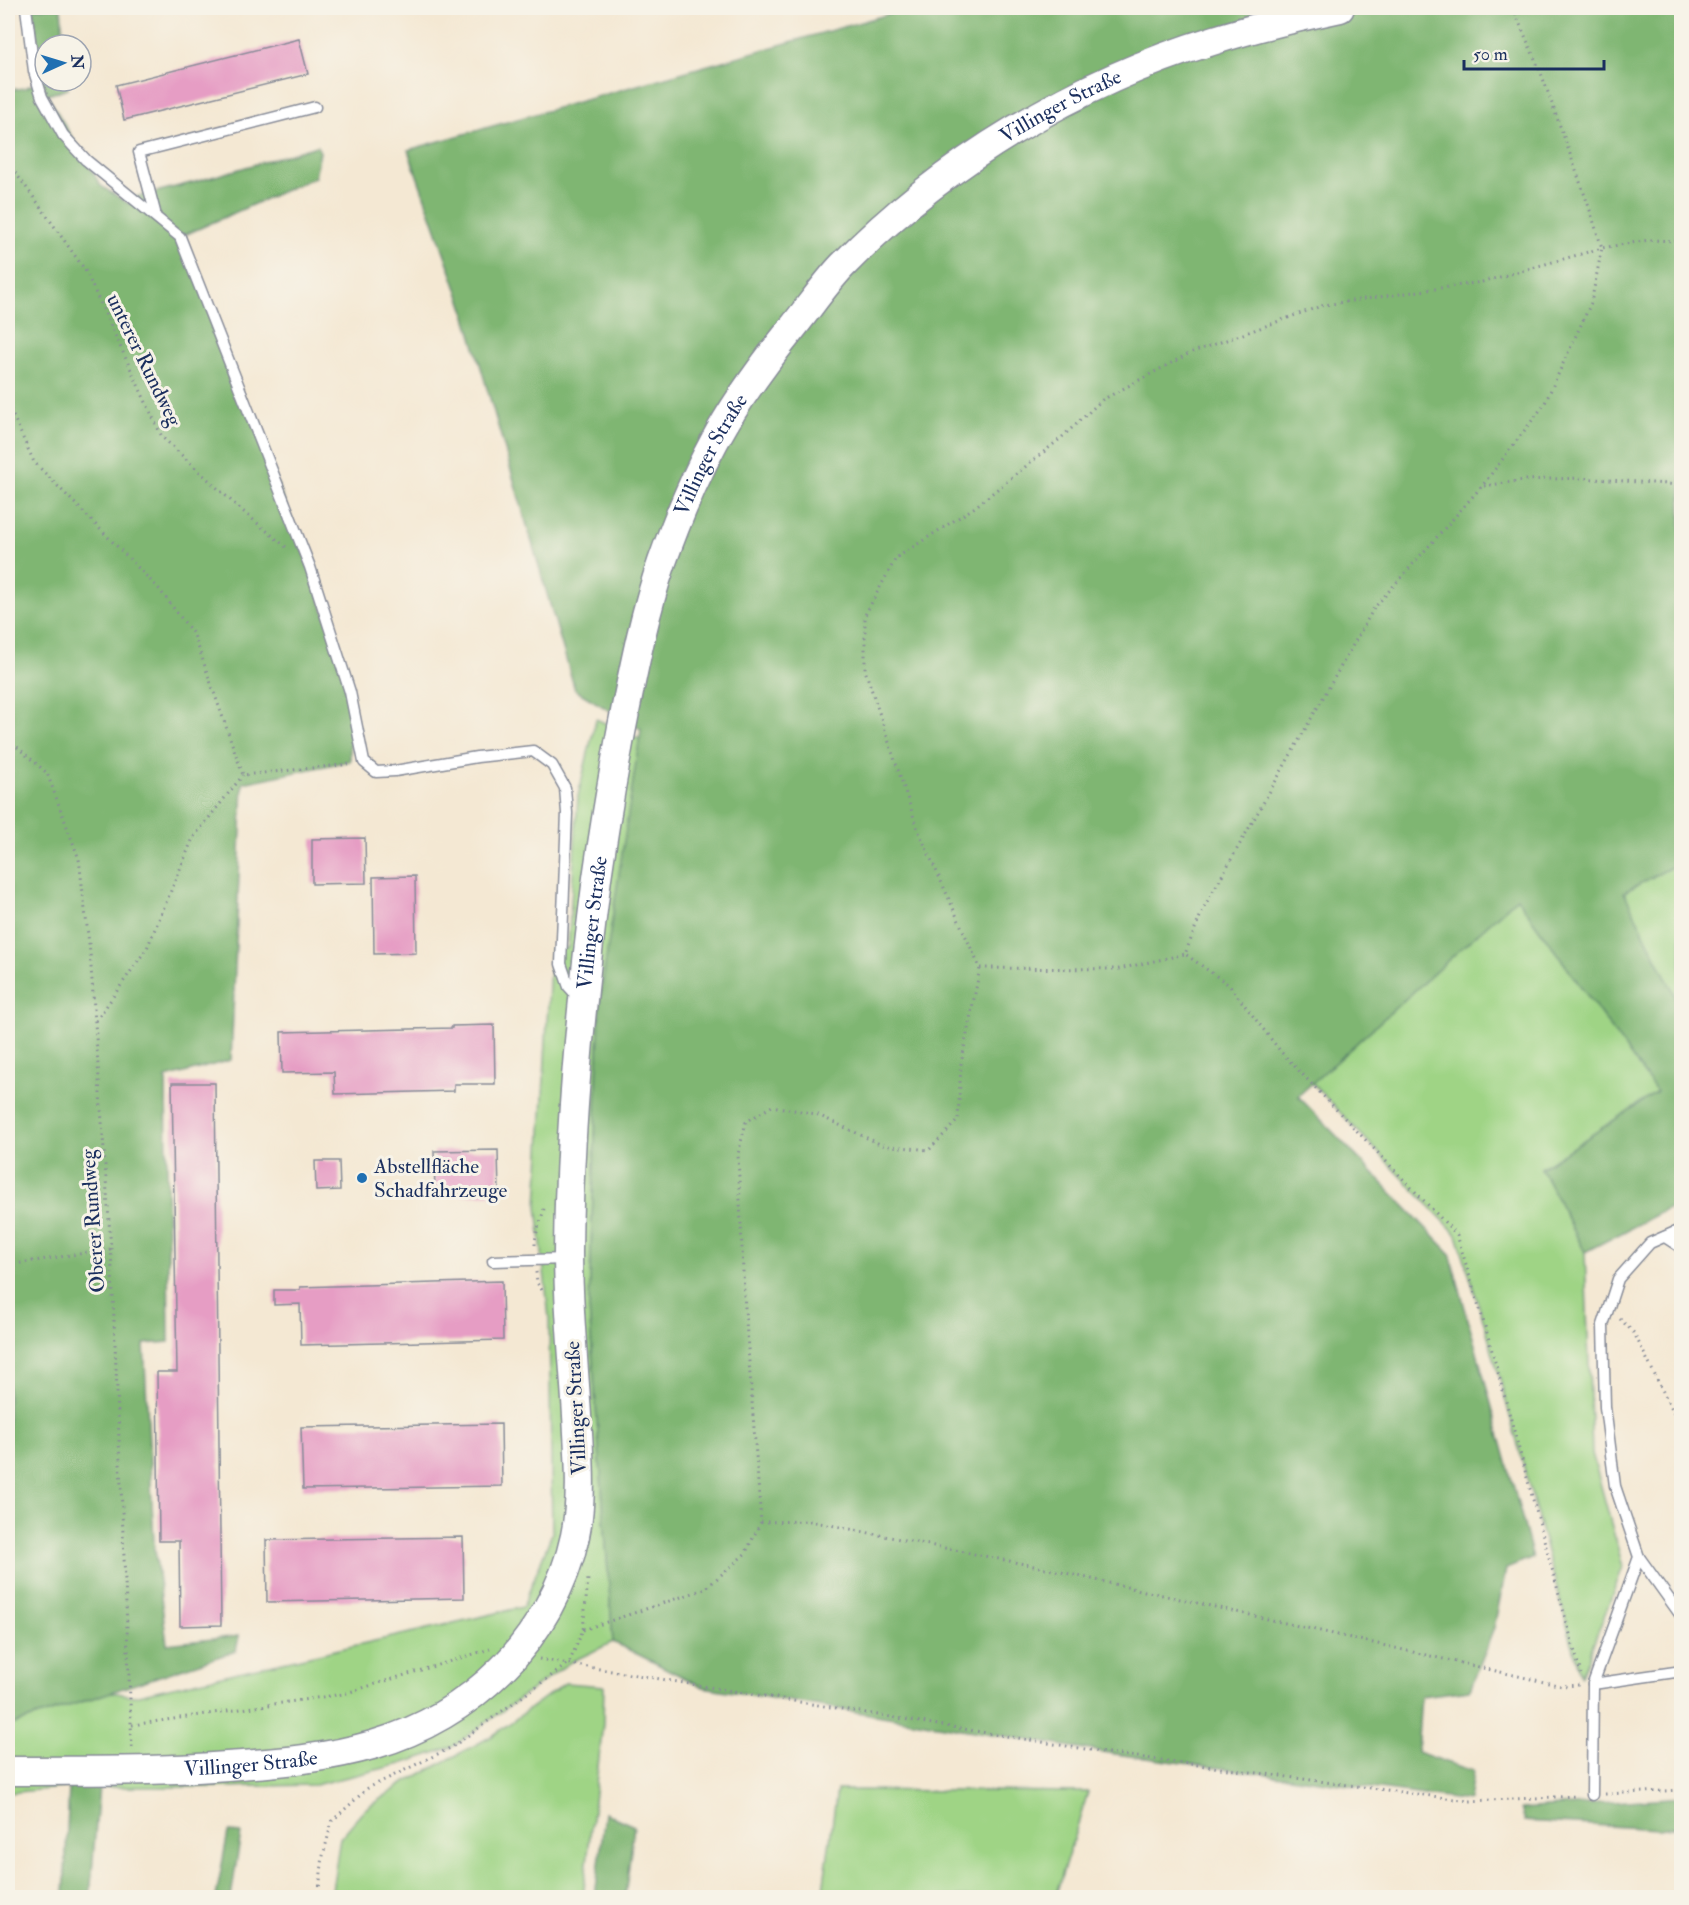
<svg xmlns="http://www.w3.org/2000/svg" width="1689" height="1905" viewBox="0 0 1689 1905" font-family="'IM FELL Double Pica',serif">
	<rect width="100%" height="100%" fill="#f7f3e8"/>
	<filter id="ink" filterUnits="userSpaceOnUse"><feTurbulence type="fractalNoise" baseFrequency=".0167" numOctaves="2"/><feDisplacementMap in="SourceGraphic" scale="12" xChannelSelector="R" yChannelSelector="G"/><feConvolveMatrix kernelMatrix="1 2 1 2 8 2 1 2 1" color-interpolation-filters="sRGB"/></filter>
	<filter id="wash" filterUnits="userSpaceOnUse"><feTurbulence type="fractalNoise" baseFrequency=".008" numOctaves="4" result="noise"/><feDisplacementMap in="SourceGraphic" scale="24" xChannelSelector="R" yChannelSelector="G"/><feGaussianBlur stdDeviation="1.35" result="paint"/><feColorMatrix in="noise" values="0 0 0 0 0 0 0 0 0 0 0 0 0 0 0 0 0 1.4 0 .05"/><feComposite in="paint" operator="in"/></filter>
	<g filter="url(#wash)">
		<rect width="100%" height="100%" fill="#f4e8d3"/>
		<g fill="#9fd485" stroke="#5d8272" stroke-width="1.5">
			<polygon points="596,719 640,739 600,1000 589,1307 613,1642 569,1663 452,1747 401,1764 315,1785 218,1787 69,1787 8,1793 8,1726 111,1692 134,1696 523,1607 552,1533 549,1318 537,1206 551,949 568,948 578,796"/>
			<polygon points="1675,865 1681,877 1681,1008 1623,892"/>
			<polygon points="1517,898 1658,1093 1541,1168 1585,1252 1592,1453 1623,1567 1581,1676 1488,1336 1457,1235 1312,1083"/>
			<polygon points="565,1683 604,1686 603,1723 583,1897 331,1897 340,1838 365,1809 403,1784 492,1736"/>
			<polygon points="837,1790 1088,1792 1055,1897 822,1897"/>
		</g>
		<g fill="#7fb672" stroke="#4d7268" stroke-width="1.5">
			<polygon points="33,8 61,8 64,45 45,45 45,81 68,81 68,89 47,95 101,186 129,204 136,197 195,182 317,146 320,152 315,177 180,237 310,567 350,692 350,761 243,783 231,1060 166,1078 169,1342 144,1344 154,1542 167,1644 239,1636 236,1651 8,1726 8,90 25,88 43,80"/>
			<polygon points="910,8 1681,8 1681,877 1675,865 1624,892 1681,1008 1681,1202 1585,1252 1541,1168 1657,1092 1517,898 1298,1096 1450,1253 1533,1558 1506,1569 1494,1628 1470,1690 1421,1696 1417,1752 1473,1771 1469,1801 1115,1754 703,1687 613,1642 589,1307 600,999 641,729 575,690 463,306 408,150"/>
			<polygon points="99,1786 90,1897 64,1897 69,1787"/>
			<polygon points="1681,1797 1681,1826 1658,1829 1525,1821 1521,1809"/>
			<polygon points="605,1813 634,1826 625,1897 595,1897"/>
			<polygon points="228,1832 241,1833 231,1897 216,1897"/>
		</g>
		<g id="blocks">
			<g fill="#e69dc4">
				<polygon points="299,39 308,74 124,120 116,85"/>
				<polygon points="365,838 366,883 312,884 312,839"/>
				<polygon points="415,876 416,953 374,954 373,877"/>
				<polygon points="494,1025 495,1084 454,1084 454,1091 335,1094 334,1072 282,1073 281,1032 452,1028 452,1026"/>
				<polygon points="172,1083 215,1083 221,1625 180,1626 179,1541 159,1541 157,1372 177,1372"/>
				<polygon points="498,1150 499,1194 435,1196 434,1151"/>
				<polygon points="315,1161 339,1161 340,1190 316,1191"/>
				<polygon points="502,1281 503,1340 301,1345 300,1304 274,1305 274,1290 300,1290 300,1287"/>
				<polygon points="501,1424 502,1486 303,1489 301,1427"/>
				<polygon points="463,1537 464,1598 267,1602 266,1540"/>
			</g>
		</g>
	</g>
	<g filter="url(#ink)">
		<use href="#blocks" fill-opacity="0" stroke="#888c98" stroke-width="1.5"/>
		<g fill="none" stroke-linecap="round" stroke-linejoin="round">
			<g stroke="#888c98" stroke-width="13">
				<g id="lane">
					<polyline points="26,8 34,71 42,97 63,135 86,160 180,237 310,567 350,692 364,762 376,772 395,771 477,757 533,751 552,765 565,788 567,813 561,964 569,987 579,998"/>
					<polyline points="153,214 155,212 139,152 315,107"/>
					<polyline points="1665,1237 1682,1248"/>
					<polyline points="493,1261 568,1259"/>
					<polyline points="1639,1557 1682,1617"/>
					<polyline points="1593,1684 1682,1671"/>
					<polyline points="1592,1795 1593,1684 1639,1557 1615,1486 1605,1407 1603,1325 1618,1279 1650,1243 1682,1229"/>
				</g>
			</g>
			<g stroke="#888c98" stroke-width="31">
				<g id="secondary">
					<path id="s1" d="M 8,1771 C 81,1770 154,1772 227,1766 C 332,1759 422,1748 501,1670 C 536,1636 565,1585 575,1536 C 582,1502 580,1468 578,1433 C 575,1373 568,1312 568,1252 C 569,1127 581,1002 597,878 C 605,823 614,767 625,712 C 635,662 645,611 662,562 C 679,514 700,464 726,421 C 746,388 770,356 794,326 C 810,306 825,284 842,266 C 943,162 1077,82 1215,40 C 1256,27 1298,17 1340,8"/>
				</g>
			</g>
			<g stroke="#888c98" stroke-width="3" stroke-dasharray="1.5 4.5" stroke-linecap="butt">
				<polyline points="1513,8 1541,73 1589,207 1602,248 1591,303 1544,405 1482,486 1374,608 1203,909 1185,954 1229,985 1281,1052 1457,1235 1488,1336 1581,1674"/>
				<polyline points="8,163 35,199 85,270 162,437 239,508 286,547"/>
				<polyline points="8,405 34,462 159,589 194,635 243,775 351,764"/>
				<polyline points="1484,486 1525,480 1580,478 1682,485"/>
				<polyline points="8,739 47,773 79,859 90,952 111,1249 132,1747"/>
				<polyline points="980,968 1119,969 1185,954"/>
				<polyline points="96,1021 147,948 193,838 243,775"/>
				<path d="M 535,1245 C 535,1232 542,1220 544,1208"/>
				<polyline points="8,1265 111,1249"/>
				<polyline points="536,1272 537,1283 544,1293"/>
				<polyline points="1620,1319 1634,1333 1682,1430"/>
				<polyline points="761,1522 810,1521 1039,1567 1562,1686 1579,1685"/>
				<polyline points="583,1630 705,1589 745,1554 761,1522 744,1295 738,1154 746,1122 772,1106 816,1114 882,1145 929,1150 958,1120 961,1064 980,968 918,830 865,670 865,615 896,558 975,507 1060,439 1102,400 1190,353 1324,305 1482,282 1602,248 1649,240 1682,241"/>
				<polyline points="539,1659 1115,1754 1469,1801 1578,1796"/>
				<polyline points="132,1725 343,1694 490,1649"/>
				<polyline points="1605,1794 1682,1790"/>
				<polyline points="318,1898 323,1856 332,1821 368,1788 452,1747 569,1663 583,1630 588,1579"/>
			</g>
			<use href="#lane" stroke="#fff" stroke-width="10"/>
			<use href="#secondary" stroke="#fff" stroke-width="28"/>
		</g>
	</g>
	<circle fill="#1f6fb2" stroke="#f7f3e8" stroke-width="2" cx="362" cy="1178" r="6"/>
	<g text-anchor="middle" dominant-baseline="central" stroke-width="6" stroke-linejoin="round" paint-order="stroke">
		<g font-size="21" fill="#1b2f5e" stroke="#f7f3e8">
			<text stroke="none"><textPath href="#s1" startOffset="2276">Villinger Straße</textPath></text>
			<text transform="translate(144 360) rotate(64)">unterer Rundweg</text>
			<text stroke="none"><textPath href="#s1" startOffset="1773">Villinger Straße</textPath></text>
			<text stroke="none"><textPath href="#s1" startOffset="1287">Villinger Straße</textPath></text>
			<text transform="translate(93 1221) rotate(-94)">Oberer Rundweg</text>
			<text transform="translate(576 1408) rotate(-93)">Villinger Straße</text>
			<text stroke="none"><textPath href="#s1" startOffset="243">Villinger Straße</textPath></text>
		</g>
		<g font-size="21" fill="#1b2f5e" stroke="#f7f3e8" text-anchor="start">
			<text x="374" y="1166">Abstellfläche<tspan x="374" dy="24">Schadfahrzeuge</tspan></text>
		</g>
	</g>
	<rect width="1689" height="1905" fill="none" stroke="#f7f3e8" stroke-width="30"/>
	<g transform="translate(63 63) rotate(86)"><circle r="28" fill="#f7f3e8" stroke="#9fa5b1" stroke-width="1.5"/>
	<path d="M0-4.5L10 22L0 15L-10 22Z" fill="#1f6fb2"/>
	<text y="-9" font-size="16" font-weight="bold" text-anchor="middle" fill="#1b2f5e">N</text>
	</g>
	<path d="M1464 60v9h140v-9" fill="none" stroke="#1b2f5e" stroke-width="3"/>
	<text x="1473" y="60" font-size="18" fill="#1b2f5e" stroke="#f7f3e8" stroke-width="4.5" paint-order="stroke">50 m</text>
</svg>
